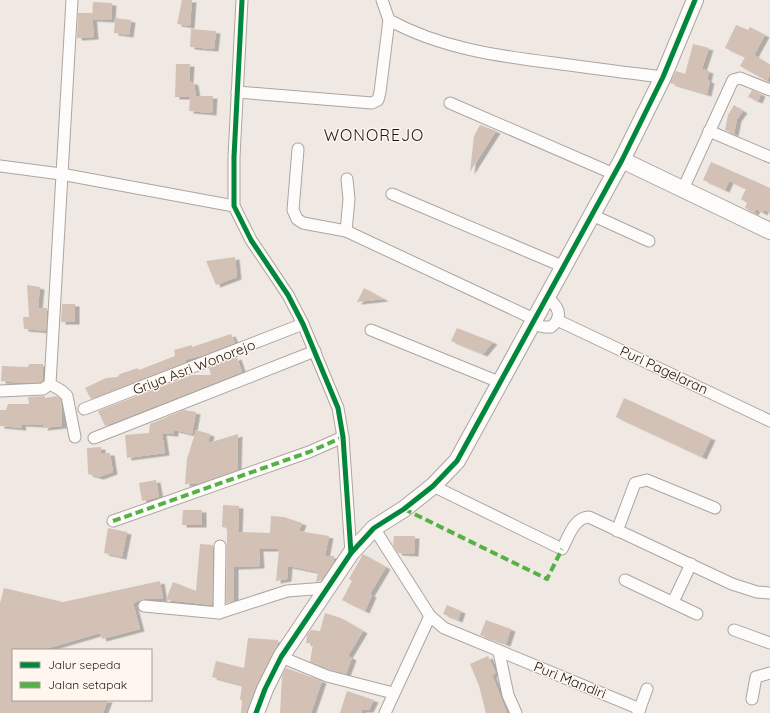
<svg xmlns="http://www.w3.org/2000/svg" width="770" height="713" viewBox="0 0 770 713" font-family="Quicksand,sans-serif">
	<defs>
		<filter id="shadow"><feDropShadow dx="4.5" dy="2.5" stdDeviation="0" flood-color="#0004"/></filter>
	</defs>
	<rect width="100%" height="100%" fill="#f0e9e3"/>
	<g fill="#d2c1b4" filter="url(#shadow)">
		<polygon points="182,0 192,0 190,26 177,24"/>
		<polygon points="93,2 112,3 111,20 92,19"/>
		<polygon points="78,13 92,13 94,37 77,38"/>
		<polygon points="115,18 131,20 129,35 114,33"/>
		<polygon points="736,25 748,30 750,27 765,35 754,55 770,65 770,74 767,81 740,66 745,57 725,48"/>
		<polygon points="191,29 216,31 214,49 190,47"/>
		<polygon points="693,44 709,48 702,69 709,71 707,80 710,81 707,94 670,83 676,71 685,74"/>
		<polygon points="176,64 190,64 189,81 194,83 196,96 213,96 212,113 189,111 190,97 175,97"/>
		<polygon points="752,90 761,94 758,101 748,97"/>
		<polygon points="734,105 743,111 737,119 734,134 725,130 728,115"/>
		<polygon points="480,125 496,131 470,172 474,136"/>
		<polygon points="711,162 770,188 770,213 764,210 763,213 756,209 754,213 745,208 747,203 741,199 746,189 729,181 725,190 703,180"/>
		<polygon points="235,257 237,277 216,285 206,261"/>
		<polygon points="27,285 40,287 38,308 47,308 46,331 24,329 23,317 29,317"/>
		<polygon points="364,288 384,299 357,302"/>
		<polygon points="62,304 75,304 75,322 61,322"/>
		<polygon points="457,328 493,342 483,354 451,341"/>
		<polygon points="231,334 235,343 204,355 185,360 186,362 91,399 85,388 106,378 117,377 120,374 138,368 139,370 175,356 174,350 192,345 192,347"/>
		<polygon points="237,357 242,372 105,426 98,411 192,375 211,375 209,368"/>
		<polygon points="29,364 43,364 43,380 41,382 21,383 1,381 2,366 28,367"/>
		<polygon points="45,396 45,398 57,396 61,399 62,426 43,428 44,425 21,424 22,428 0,426 0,410 6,410 8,404 29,404 28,397"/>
		<polygon points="624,398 711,438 702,457 616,417"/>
		<polygon points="184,410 196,412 192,434 174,430 174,434 162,433 165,453 127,458 125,435 149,433 150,424"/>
		<polygon points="196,430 210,434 208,443 238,434 237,470 200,483 185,484 187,459"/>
		<polygon points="101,447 101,453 110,453 113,472 99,477 88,474 87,448"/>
		<polygon points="156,480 159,497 142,501 139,483"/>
		<polygon points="223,505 239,506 238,532 270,533 271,516 284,517 302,523 299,531 329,536 325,556 334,556 334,562 320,581 316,582 318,572 288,566 287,579 276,581 279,549 259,549 260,566 234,567 234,601 226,603 227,528 222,527"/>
		<polygon points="183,510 202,510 202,525 182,525"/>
		<polygon points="108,528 127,532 122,557 104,553"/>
		<polygon points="394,536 415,536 414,554 398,553 393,545"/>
		<polygon points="200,544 213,545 212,605 166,600 173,582 196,591"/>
		<polygon points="363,554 386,567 370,594 372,595 365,611 342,600 352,581 349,579"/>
		<polygon points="160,581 163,599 144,599 133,603 140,629 102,639 100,633 42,650 13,650 13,700 108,700 103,713 0,713 0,603 4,588 63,602"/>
		<polygon points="447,605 461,611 458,620 443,614"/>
		<polygon points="325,613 341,618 363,631 348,656 352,658 346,674 310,662 313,644 306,643 307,635 311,630 320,631"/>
		<polygon points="486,620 511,629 506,644 480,635"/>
		<polygon points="248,638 278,640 277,646 256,686 247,713 241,713 242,700 240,700 242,685 212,677 216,661 244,668"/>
		<polygon points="488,656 496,673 492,675 507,713 486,713 479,686 470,664"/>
		<polygon points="286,668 322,681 311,713 280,713 282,676"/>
		<polygon points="347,691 374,700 369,710 362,710 362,713 340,713"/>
	</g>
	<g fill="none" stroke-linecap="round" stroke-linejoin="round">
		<g stroke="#aba5a0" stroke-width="13">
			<g id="street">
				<polyline points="242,0 234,157 234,206 251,240 288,295 303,324 338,408 343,437 351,553"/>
				<path d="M 382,0 L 389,20 C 440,48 497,56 554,63 C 591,68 627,73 663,77"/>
				<polyline points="237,92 372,103 378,100 380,92 389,20"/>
				<polyline points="450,103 614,174"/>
				<polyline points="709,131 770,157"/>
				<polyline points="298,149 293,210 297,219 303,223 346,231 349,199 347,179"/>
				<polyline points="0,166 61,174 234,206"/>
				<polyline points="683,189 733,80 740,78 770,90"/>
				<polyline points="392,194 562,266"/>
				<polyline points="592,215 649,241"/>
				<polyline points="346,231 534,319"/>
				<polyline points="557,320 770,421"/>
				<path d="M 532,324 L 544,327 L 551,327 C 565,316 557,305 546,296"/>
				<polyline points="371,330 499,382"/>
				<polyline points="50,384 62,391 67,396 75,437"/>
				<polyline points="0,391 43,389 50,384 72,0"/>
				<polyline points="84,409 303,324"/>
				<polyline points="94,438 315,351"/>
				<path d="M 433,486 L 562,549 C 568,538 574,517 589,517 L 732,584 L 757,592 L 770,593"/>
				<polyline points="113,521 309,452 343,437"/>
				<polyline points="374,528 430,616 444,628 640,709"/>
				<polyline points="617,531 635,483 647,480 715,508"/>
				<polyline points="625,580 697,614"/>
				<polyline points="673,602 691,564"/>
				<polyline points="144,606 219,613 287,591 326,588"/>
				<polyline points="219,613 220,546"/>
				<polyline points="734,630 770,643"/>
				<polyline points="499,652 508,695 516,713"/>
				<polyline points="281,657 327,676 393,693"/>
				<polyline points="752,699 756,677 770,673"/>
				<polyline points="385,713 430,616"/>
				<polyline points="638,713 647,689"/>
			</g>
		</g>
		<g stroke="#aba5a0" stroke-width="18">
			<g id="secondary">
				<polyline points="622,160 770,231"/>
				<polyline points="256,713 265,689 281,657 351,553 374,528 404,509 433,486 457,461 622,160 663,77 695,0"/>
			</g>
		</g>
		<use href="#street" stroke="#fdfcfb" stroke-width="11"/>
		<use href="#secondary" stroke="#fdfcfb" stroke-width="16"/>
		<g stroke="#55b144" stroke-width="4" stroke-dasharray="8 4" stroke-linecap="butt">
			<polyline points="404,509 547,579 562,549"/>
			<polyline points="113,521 309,452 343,437"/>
		</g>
		<g stroke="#fff6ef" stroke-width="8">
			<g id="cycleway">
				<polyline points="242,0 234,157 234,206 251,240 288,295 303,324 338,408 343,437 351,553"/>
				<polyline points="256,713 265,689 281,657 351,553 374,528 404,509 433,486 457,461 622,160 663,77 695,0"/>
			</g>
		</g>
		<use href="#cycleway" stroke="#00873e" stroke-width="5"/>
	</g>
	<g text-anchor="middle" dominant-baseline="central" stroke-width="3" stroke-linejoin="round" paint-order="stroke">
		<g font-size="14" fill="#1c1713" stroke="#fff6ef">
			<text transform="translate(194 367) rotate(-21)">Griya Asri Wonorejo</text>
			<text transform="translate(664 370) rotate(25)">Puri Pagelaran</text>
			<text transform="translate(570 680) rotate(22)">Puri Mandiri</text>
		</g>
		<g font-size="16" letter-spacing="1" fill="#1c1713" stroke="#fff6ef">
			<text x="374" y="135">WONOREJO</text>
		</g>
	</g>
	<rect x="12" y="649" width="140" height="52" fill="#fff6ef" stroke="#a49d97"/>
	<rect x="20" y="662" width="20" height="6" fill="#00873e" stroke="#a49d97"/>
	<text x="48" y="669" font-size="12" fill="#1c1713">Jalur sepeda</text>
	<rect x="20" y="682" width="20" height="6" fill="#55b144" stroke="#a49d97"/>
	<text x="48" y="689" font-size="12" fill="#1c1713">Jalan setapak</text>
</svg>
